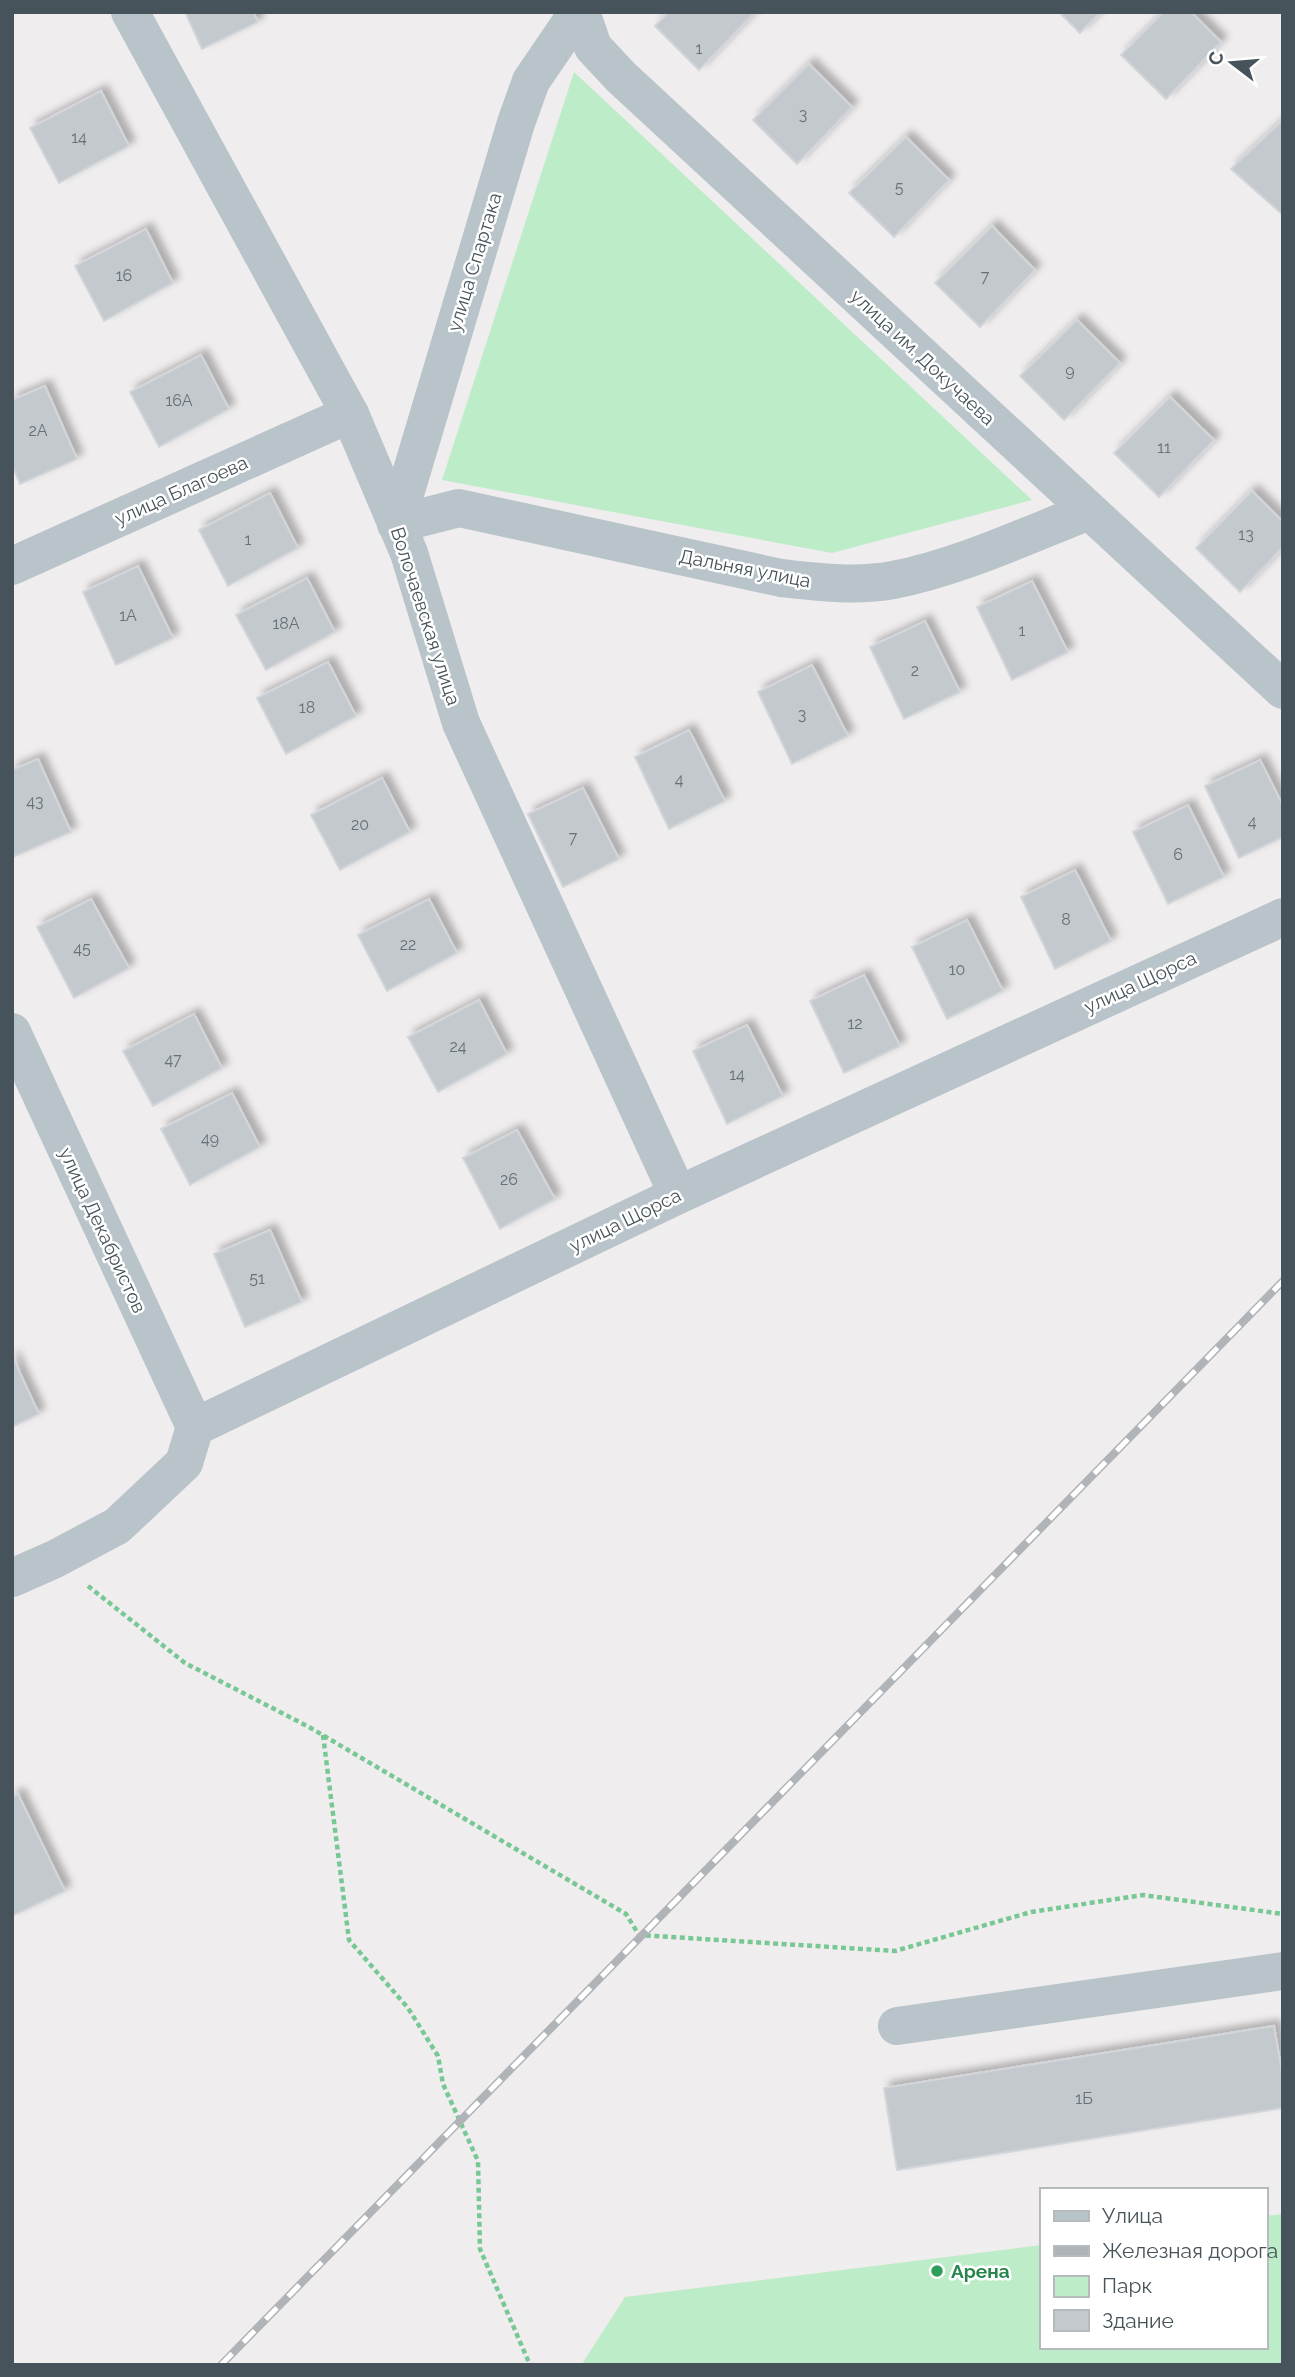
<svg xmlns="http://www.w3.org/2000/svg" width="1295" height="2377" viewBox="0 0 1295 2377" font-family="Raleway,sans-serif">
	<defs>
		<filter id="shadow"><feDropShadow dx="6" dy="-6" stdDeviation="3.5" flood-color="#0004"/></filter>
	</defs>
	<rect width="100%" height="100%" fill="#f0edee"/>
	<g fill="#bdecc9">
		<polygon points="574,72 1032,500 832,553 442,480"/>
		<polygon points="1283,2214 1283,2365 582,2364 625,2297 1041,2245 1041,2347 1265,2347 1265,2216"/>
	</g>
	<g fill="#c4c9cd" stroke="#d2d5d9" stroke-width="2" filter="url(#shadow)">
		<polygon points="185,12 253,12 258,22 202,49"/>
		<polygon points="669,12 754,12 754,13 699,70 655,26"/>
		<polygon points="1059,12 1100,12 1080,33"/>
		<polygon points="1164,12 1191,12 1221,42 1166,99 1121,55"/>
		<polygon points="809,64 852,107 797,164 753,120"/>
		<polygon points="101,91 129,146 59,183 30,128"/>
		<polygon points="1283,120 1283,215 1231,169"/>
		<polygon points="906,137 949,180 894,237 849,193"/>
		<polygon points="992,226 1035,270 980,327 935,283"/>
		<polygon points="146,229 173,283 104,321 75,266"/>
		<polygon points="1077,320 1120,363 1064,420 1020,376"/>
		<polygon points="201,355 229,409 159,447 130,392"/>
		<polygon points="45,386 77,459 20,484 12,465 12,400"/>
		<polygon points="1170,397 1214,440 1159,497 1114,453"/>
		<polygon points="1252,491 1283,522 1283,547 1240,592 1196,548"/>
		<polygon points="270,493 298,548 228,586 199,530"/>
		<polygon points="138,566 173,638 116,665 83,592"/>
		<polygon points="307,578 335,632 266,670 236,615"/>
		<polygon points="1032,581 1068,652 1012,680 977,607"/>
		<polygon points="925,621 960,692 904,719 870,647"/>
		<polygon points="328,662 356,716 286,754 257,698"/>
		<polygon points="812,665 848,736 792,764 758,692"/>
		<polygon points="689,730 725,801 669,829 635,757"/>
		<polygon points="38,759 71,832 13,857 12,770"/>
		<polygon points="1260,760 1283,806 1283,837 1239,858 1205,786"/>
		<polygon points="382,778 410,832 340,870 311,815"/>
		<polygon points="583,788 619,859 563,887 528,814"/>
		<polygon points="1188,805 1224,877 1168,904 1133,832"/>
		<polygon points="1075,870 1111,941 1055,969 1021,897"/>
		<polygon points="91,899 129,968 74,998 37,927"/>
		<polygon points="429,899 457,953 387,991 358,935"/>
		<polygon points="967,920 1003,991 947,1019 912,947"/>
		<polygon points="864,975 900,1046 844,1073 810,1001"/>
		<polygon points="479,1000 507,1054 438,1092 408,1037"/>
		<polygon points="194,1014 222,1068 153,1106 123,1051"/>
		<polygon points="747,1025 783,1096 727,1124 693,1051"/>
		<polygon points="232,1093 260,1147 190,1185 161,1129"/>
		<polygon points="517,1130 555,1199 500,1229 463,1158"/>
		<polygon points="270,1230 302,1302 245,1327 214,1254"/>
		<polygon points="12,1356 39,1414 12,1427"/>
		<polygon points="18,1794 65,1891 12,1916 12,1797"/>
		<polygon points="1274,2026 1283,2079 1283,2108 897,2170 884,2088"/>
	</g>
	<g fill="none" stroke-linecap="round" stroke-linejoin="round">
		<g stroke="#77c895" stroke-width="4.5" stroke-dasharray="5 3.5" stroke-linecap="butt">
			<polyline points="88,1586 185,1663 309,1727 626,1914 639,1935 895,1951 1031,1912 1143,1895 1283,1914"/>
			<polyline points="323,1735 349,1940 408,2008 438,2056 443,2084 478,2161 480,2249 530,2365"/>
		</g>
		<g stroke="#b9c4ca" stroke-width="38">
			<polyline points="130,12 350,414 409,553 461,723 678,1195"/>
			<polyline points="581,12 593,47 621,77 1283,690"/>
			<path d="M 396,524 L 459,508 L 781,578 C 817,582 856,587 893,580 C 957,568 1028,535 1089,511"/>
			<polyline points="396,524 516,123 531,81 578,12"/>
			<polyline points="12,566 350,414"/>
			<polyline points="12,1032 195,1427"/>
			<polyline points="12,1578 55,1559 117,1526 184,1463 195,1427 678,1195 1283,917"/>
			<polyline points="897,2026 1283,1971"/>
		</g>
		<g stroke="#b0b4b8" stroke-width="8">
			<polyline id="rail" points="221,2365 1283,1281"/>
		</g>
		<use href="#rail" stroke="#fff" stroke-width="5" stroke-dasharray="16" stroke-linecap="butt"/>
	</g>
	<circle fill="#2e9e5b" stroke="#fff" stroke-width="2.5" cx="937" cy="2271" r="7"/>
	<g text-anchor="middle" dominant-baseline="central" stroke-width="5" stroke-linejoin="round" paint-order="stroke">
		<g font-size="16" fill="#667077">
			<text x="699" y="48">1</text>
			<text x="803" y="114">3</text>
			<text x="79" y="137">14</text>
			<text x="899" y="187">5</text>
			<text x="124" y="275">16</text>
			<text x="985" y="276">7</text>
			<text x="1070" y="370">9</text>
			<text x="179" y="400">16А</text>
			<text x="38" y="430">2А</text>
			<text x="1164" y="447">11</text>
			<text x="1246" y="534">13</text>
			<text x="248" y="539">1</text>
			<text x="128" y="615">1А</text>
			<text x="286" y="623">18А</text>
			<text x="1022" y="630">1</text>
			<text x="915" y="670">2</text>
			<text x="307" y="707">18</text>
			<text x="802" y="714">3</text>
			<text x="679" y="779">4</text>
			<text x="35" y="801">43</text>
			<text x="1252" y="821">4</text>
			<text x="360" y="824">20</text>
			<text x="573" y="837">7</text>
			<text x="1178" y="854">6</text>
			<text x="1066" y="919">8</text>
			<text x="408" y="944">22</text>
			<text x="82" y="948">45</text>
			<text x="957" y="969">10</text>
			<text x="855" y="1023">12</text>
			<text x="458" y="1046">24</text>
			<text x="173" y="1059">47</text>
			<text x="737" y="1074">14</text>
			<text x="210" y="1138">49</text>
			<text x="509" y="1179">26</text>
			<text x="257" y="1278">51</text>
			<text x="1084" y="2098">1Б</text>
		</g>
		<g font-size="19" fill="#47535a" stroke="#fff">
			<text transform="translate(474 262) rotate(-73)">улица Спартака</text>
			<text transform="translate(923 357) rotate(43)">улица им. Докучаева</text>
			<text transform="translate(181 490) rotate(-24)">улица Благоева</text>
			<text transform="translate(745 568) rotate(11)">Дальняя улица</text>
			<text transform="translate(426 616) rotate(72)">Волочаевская улица</text>
			<text transform="translate(1140 982) rotate(-25)">улица Щорса</text>
			<text transform="translate(625 1220) rotate(-26)">улица Щорса</text>
			<text transform="translate(103 1230) rotate(65)">улица Декабристов</text>
		</g>
		<g font-size="19" font-weight="bold" fill="#27864d" stroke="#fff" text-anchor="start">
			<text x="951" y="2271">Арена</text>
		</g>
	</g>
	<rect width="1295" height="2377" fill="none" stroke="#47535a" stroke-width="28"/>
	<rect x="1040" y="2188" width="228" height="161" fill="#ffffff" stroke="#b5babd" stroke-width="2"/>
	<rect x="1054" y="2211" width="35" height="10" fill="#b9c4ca" stroke="#b5babd" stroke-width="2"/>
	<text x="1102" y="2223" font-size="21" fill="#47535a">Улица</text>
	<rect x="1054" y="2246" width="35" height="10" fill="#b0b4b8" stroke="#b5babd" stroke-width="2"/>
	<text x="1102" y="2258" font-size="21" fill="#47535a">Железная дорога</text>
	<rect x="1054" y="2276" width="35" height="21" fill="#bdecc9" stroke="#b5babd" stroke-width="2"/>
	<text x="1102" y="2293" font-size="21" fill="#47535a">Парк</text>
	<rect x="1054" y="2310" width="35" height="21" fill="#c4c9cd" stroke="#b5babd" stroke-width="2"/>
	<text x="1102" y="2328" font-size="21" fill="#47535a">Здание</text>
	<g transform="translate(1232 63) rotate(286)" stroke="#ffffff" stroke-width="5" paint-order="stroke">
	<path d="M0-5L12 26L0 18L-12 26Z" fill="#47535a"/>
	<text y="-10" font-size="19" font-weight="bold" text-anchor="middle" fill="#47535a">С</text>
	</g>
</svg>
